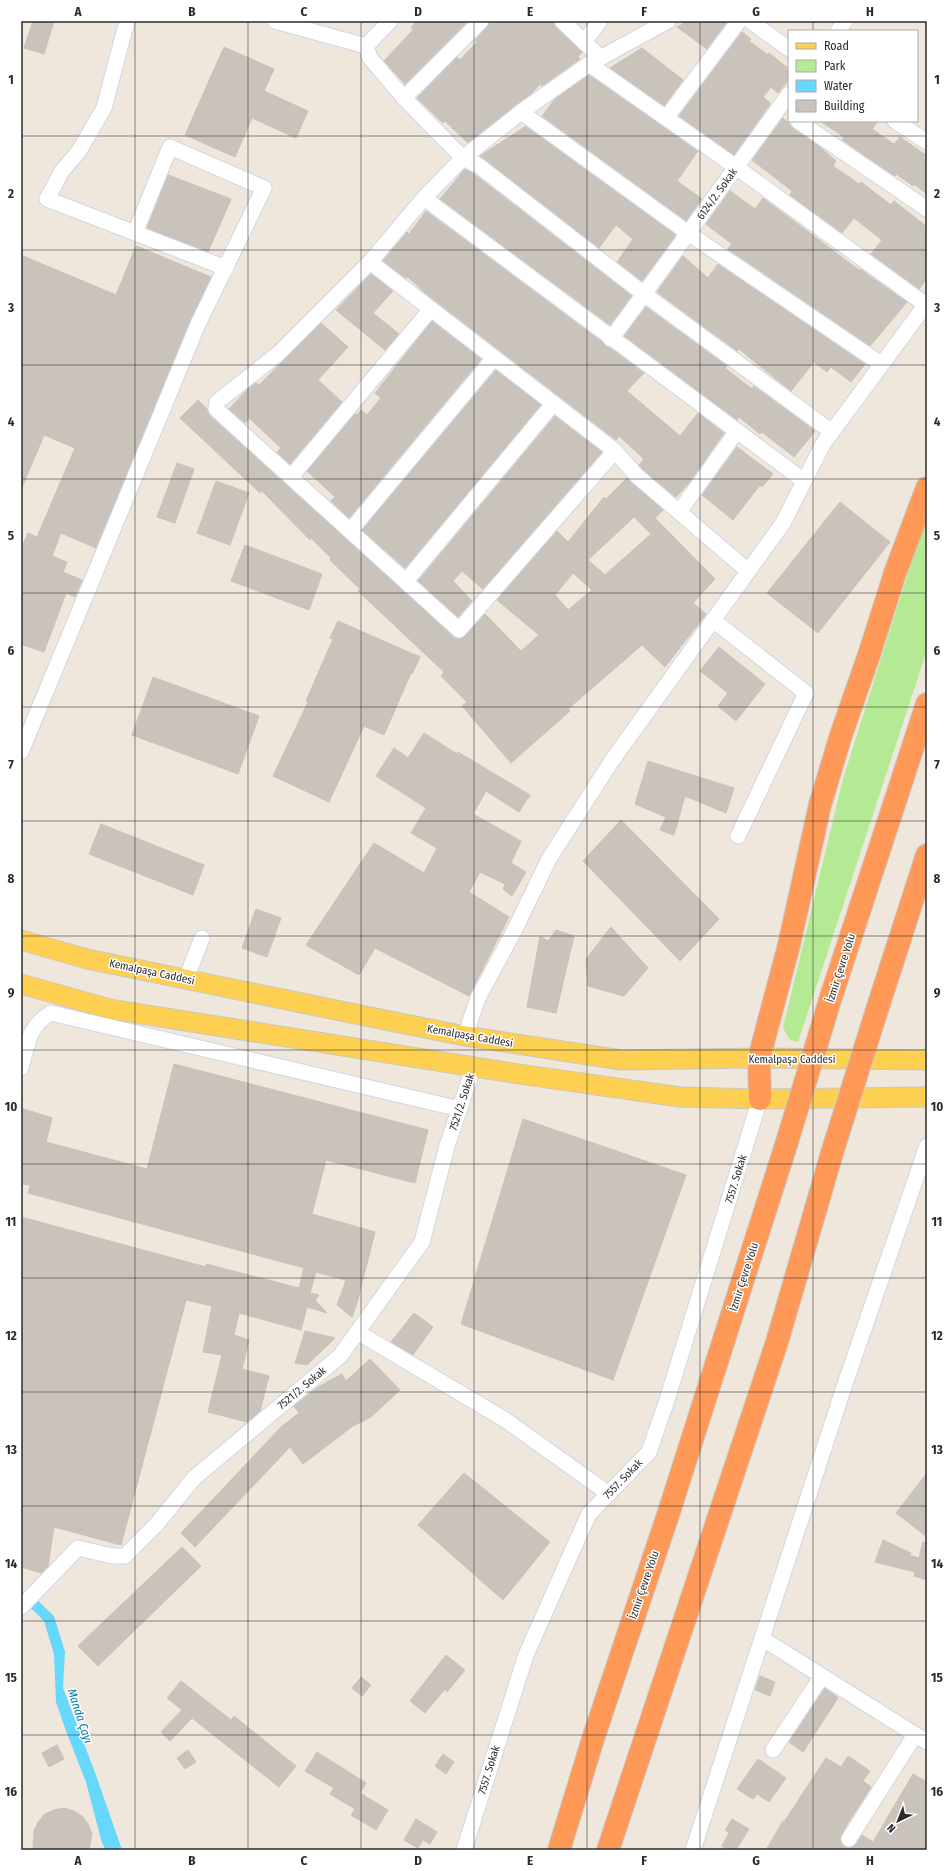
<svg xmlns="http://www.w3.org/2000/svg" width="948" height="1871" viewBox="0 0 948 1871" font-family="'Fira Sans Condensed',sans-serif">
	<rect width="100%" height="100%" fill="#efe6dc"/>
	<polygon fill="#b4ea93" points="927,513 927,650 798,1042 790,1040 783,1028 843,779"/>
	<polygon fill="#65d8fb" points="21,1591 36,1599 54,1616 65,1652 63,1688 97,1778 122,1850 106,1850 102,1843 86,1782 66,1731 56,1702 54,1654 44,1621 30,1607 21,1604"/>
	<g fill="#cac3bc" stroke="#cac2b5" fill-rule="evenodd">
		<polygon points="33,21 54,21 44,54 24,48"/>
		<polygon points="417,21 468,21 405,84 384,61 413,30 411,28"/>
		<polygon points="490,21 551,21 582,52 578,57 580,59 542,86 540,84 531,94 468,143 445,121 443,123 417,98 457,57 460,60 477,42 475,40 487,27"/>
		<polygon points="688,21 723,21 726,23 707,49 677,27"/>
		<polygon points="742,32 751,39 749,41 768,55 769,53 789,69 789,79 778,93 771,87 763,97 770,103 768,107 734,155 679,116"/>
		<polygon points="224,47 274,69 264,91 308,111 296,138 252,118 235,157 185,135"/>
		<polygon points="642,48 683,80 664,106 610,68"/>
		<polygon points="589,75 698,151 677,181 702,199 686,221 542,116 555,99"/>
		<polygon points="783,118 793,128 820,147 836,161 833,166 859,184 861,182 891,205 894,201 927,227 927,279 919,289 871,254 882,240 854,218 842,233 790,195 792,191 752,160"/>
		<polygon points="820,121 878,121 872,129 894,144 900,137 927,156 927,194 914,184 913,186 896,174 895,176 842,140 844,137"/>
		<polygon points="526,126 676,235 642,281 617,262 633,239 616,225 599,248 480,156"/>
		<polygon points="465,169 474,174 632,296 610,325 440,199"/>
		<polygon points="168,175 231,199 208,252 147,228"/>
		<polygon points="730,191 755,209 763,198 859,270 860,269 907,302 870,346 728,249 732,244 706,224"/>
		<polygon points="426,211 644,373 627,391 680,436 698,413 724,433 688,484 676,497 643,470 639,465 644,459 619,436 616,440 425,293 408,277 405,278 383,261 407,232 409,234"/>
		<polygon points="136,246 211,277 190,321 96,548 61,533 52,556 67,562 63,572 82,580 75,597 66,593 44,652 21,644 21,549 28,533 37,537 75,448 44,435 21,490 21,255 116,295"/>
		<polygon points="683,256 708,278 718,264 865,364 851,382 831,367 827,372 814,362 791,391 739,349 737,351 657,292"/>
		<polygon points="371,274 393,291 373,313 399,334 385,350 336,310"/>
		<polygon points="646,307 727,366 725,368 752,389 754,386 815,431 794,457 762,432 760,434 739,417 737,420 624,336"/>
		<polygon points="432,321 481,359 349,518 331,501 335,497 307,471 355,414 357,415 361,410 367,415 381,398 375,393"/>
		<polygon points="321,323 348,347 318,380 342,402 290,464 277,452 281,448 249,418 245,423 229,409 248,389 256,383 259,385"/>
		<polygon points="496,370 541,405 405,568 362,530"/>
		<path d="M 198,400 L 207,409 L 210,416 L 457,639 L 465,636 L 485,614 L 521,651 L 539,635 L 497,600 L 557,531 L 568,542 L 604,497 L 606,499 L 627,478 L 663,510 L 655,518 L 715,579 L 693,603 L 706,614 L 665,667 L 642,645 L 568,709 L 570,711 L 511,763 L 462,706 L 467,702 L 441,676 L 444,672 L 358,591 L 360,589 L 330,560 L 331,558 L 311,538 L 310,540 L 262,491 L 260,493 L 180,418 ZM 634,517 L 651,534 L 605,575 L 588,560 ZM 573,573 L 592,590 L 568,610 L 555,595 Z"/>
		<polygon points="555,416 602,452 483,589 462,571 453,581 472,601 458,617 418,581"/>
		<polygon points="737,447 773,474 762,487 760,485 733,520 702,495"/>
		<polygon points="177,463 194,469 175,523 157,517"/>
		<polygon points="216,481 249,493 230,545 197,533"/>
		<polygon points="840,502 890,542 818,633 767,593"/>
		<polygon points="245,545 322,574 309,610 231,581"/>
		<polygon points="338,621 420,657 412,674 411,673 384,735 364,726 329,802 273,776 308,702 306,701 333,639 330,638"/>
		<polygon points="719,647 765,684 736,721 718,706 728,693 700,671"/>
		<polygon points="153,677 259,716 238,774 132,735"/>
		<polygon points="424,733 457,754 458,752 530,795 519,812 486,791 473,814 521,841 511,863 526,872 512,896 503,889 505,884 480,872 469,892 509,917 469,996 375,948 359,975 306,945 374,843 424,873 437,848 411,833 426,808 376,776 394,748 408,758"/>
		<polygon points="648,761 734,788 726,813 685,796 674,835 660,830 666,817 635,804"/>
		<polygon points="621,820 719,919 680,961 583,861"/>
		<polygon points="101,824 204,865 193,895 89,854"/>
		<polygon points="256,909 281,918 267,957 242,948"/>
		<polygon points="611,927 648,968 624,996 588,986 586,959"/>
		<polygon points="556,930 574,936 556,1013 527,1007 540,936 548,941"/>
		<polygon points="174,1064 428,1130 415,1183 326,1160 312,1214 375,1232 357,1303 352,1317 337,1305 346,1280 316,1272 310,1293 319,1295 315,1300 327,1313 307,1307 301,1330 239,1313 234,1335 249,1340 242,1369 269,1376 260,1411 247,1422 208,1412 222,1355 203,1352 212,1306 186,1300 121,1545 54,1527 48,1566 41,1573 21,1567 21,1217 206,1267 206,1264 299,1288 304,1268 28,1193 30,1185 21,1184 21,1108 52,1118 46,1142 147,1169"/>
		<polygon points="523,1119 686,1175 613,1380 461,1324"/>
		<polygon points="414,1313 433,1327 413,1355 391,1342"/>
		<polygon points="305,1331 335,1338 307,1365 295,1363"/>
		<polygon points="370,1359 400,1390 371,1417 353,1426 303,1464 290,1447 195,1547 181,1533 282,1426 299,1413 294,1406 318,1387 342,1374 346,1381"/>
		<polygon points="464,1473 550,1542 503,1600 418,1525"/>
		<polygon points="927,1473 927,1537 896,1513"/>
		<polygon points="883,1540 911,1553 909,1555 919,1558 923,1542 927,1543 927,1580 914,1576 915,1572 875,1562"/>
		<polygon points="182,1547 201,1566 98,1666 78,1646"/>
		<polygon points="446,1655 465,1670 447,1692 445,1689 425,1713 410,1701"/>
		<polygon points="760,1676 775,1682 770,1696 755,1690"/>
		<polygon points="361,1677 371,1685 362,1696 352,1688"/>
		<polygon points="181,1681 231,1720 234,1716 296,1766 279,1787 192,1718 170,1741 161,1732 182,1710 167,1698"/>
		<polygon points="825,1688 838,1698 803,1752 789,1742"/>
		<polygon points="57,1745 64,1759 49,1767 42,1753"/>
		<polygon points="188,1750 196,1762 185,1769 177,1758"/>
		<polygon points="317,1752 366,1783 360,1793 388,1810 376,1830 351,1815 355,1809 330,1794 334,1788 305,1771"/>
		<polygon points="443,1754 454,1762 446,1774 435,1766"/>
		<polygon points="848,1756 870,1771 863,1781 871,1787 846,1826 840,1838 841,1843 845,1847 853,1847 862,1835 873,1842 913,1774 927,1782 927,1850 766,1850 783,1821 784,1822 826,1758 841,1767"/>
		<polygon points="758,1759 786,1778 769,1802 757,1794 753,1799 737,1789"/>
		<polygon points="64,1808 74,1811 82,1816 88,1824 92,1834 89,1850 33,1850 34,1831 38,1822 45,1814 54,1810"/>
		<polygon points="416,1819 437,1832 430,1844 423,1840 418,1848 404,1840"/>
		<polygon points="732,1819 749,1829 736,1850 728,1850 722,1846 729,1833 725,1830"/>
	</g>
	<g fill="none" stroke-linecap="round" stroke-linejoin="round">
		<g stroke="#d1d6e6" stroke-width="17">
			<g id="minor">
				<polyline points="127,21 104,108 79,151 62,171 47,199 226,268"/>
				<polyline points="275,21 366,46"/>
				<polyline points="562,21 601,58"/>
				<polyline points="750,21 789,49"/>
				<polyline points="838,31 845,21"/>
				<polyline points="584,42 600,21"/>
				<polyline points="366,46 370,58 404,98 463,158 479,166 644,294 611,339"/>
				<polyline points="366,46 390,21"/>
				<polyline points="589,64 736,167 926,305"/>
				<polyline points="789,94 644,294 832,432"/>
				<polyline points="404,98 481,21"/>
				<polyline points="521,112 688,233 881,364"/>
				<polyline points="666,118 739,21"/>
				<polyline points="798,121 927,209"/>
				<polyline points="895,121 927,142"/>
				<polyline points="424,198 804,481"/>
				<polyline points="370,262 615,451 637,476 748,571"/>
				<polyline points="615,451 459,630 216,409 217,402 278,354 370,262 424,198 463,158 521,112 589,64 668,21"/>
				<polyline points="291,477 431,309"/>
				<polyline points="679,512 737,431"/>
				<polyline points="350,531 494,358"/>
				<polyline points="406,581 553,404"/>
				<polyline points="713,620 806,693 738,836"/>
				<polyline points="21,752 198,324 264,188 170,147 135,233"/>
				<polyline points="186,979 202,938"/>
				<polyline points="465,1036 478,998 513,933 549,859 577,815 613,759 783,523 823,444 927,303"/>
				<path d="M 21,1068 C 27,1046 29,1025 51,1013 L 460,1109"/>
				<polyline points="357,1332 504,1419 609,1494"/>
				<polyline points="21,1607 78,1548 112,1556 125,1556 156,1525 194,1478 340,1356 422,1242 447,1146 474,1066"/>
				<polyline points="763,1639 927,1742"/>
				<polyline points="773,1750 822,1676"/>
				<polyline points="849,1839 915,1735"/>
				<polyline points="464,1850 526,1655 574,1547 589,1514 649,1452 667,1400 760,1099"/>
				<polyline points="693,1850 844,1387 927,1146"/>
			</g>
		</g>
		<g stroke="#c8c8c8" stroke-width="21">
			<g id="major">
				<polyline points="21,940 87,959 380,1019 465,1036 621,1060 759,1058 927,1060"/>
				<polyline points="21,984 110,1009 512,1073 680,1097 760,1099 927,1097"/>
			</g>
		</g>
		<g stroke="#c8c8c8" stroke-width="24">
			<g id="highway">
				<polyline points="831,997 927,704"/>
				<polyline points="876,1013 927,855"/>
				<polyline points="760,1099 759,1058 789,945 820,805 841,735 870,652 895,573 927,488"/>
				<polyline points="559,1850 593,1739 669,1512 787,1142"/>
				<polyline points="608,1850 777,1342 832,1153"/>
			</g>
		</g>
		<use href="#minor" stroke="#fff" stroke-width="15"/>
		<use href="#major" stroke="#fed051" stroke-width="19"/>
		<use href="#highway" stroke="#ff9957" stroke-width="22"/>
		<g stroke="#c8c8c8" stroke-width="24" stroke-linecap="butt">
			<g id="highway-bridge">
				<polyline points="787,1142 831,997"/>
				<polyline points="832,1153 876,1013"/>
			</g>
		</g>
		<use href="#highway-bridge" stroke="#ff9957" stroke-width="22"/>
	</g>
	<path fill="none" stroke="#2b2b2b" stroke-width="1" stroke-opacity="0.55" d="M 135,21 L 135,1850M 248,21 L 248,1850M 361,21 L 361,1850M 474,21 L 474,1850M 587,21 L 587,1850M 700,21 L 700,1850M 813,21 L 813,31M 813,121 L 813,1850M 21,136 L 927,136M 21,250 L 927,250M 21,365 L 927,365M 21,479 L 927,479M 21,593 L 927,593M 21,707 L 927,707M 21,821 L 927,821M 21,936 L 927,936M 21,1050 L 927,1050M 21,1164 L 927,1164M 21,1278 L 927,1278M 21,1392 L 927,1392M 21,1506 L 927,1506M 21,1621 L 927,1621M 21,1735 L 927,1735"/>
	<g text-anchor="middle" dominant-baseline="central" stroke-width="3" stroke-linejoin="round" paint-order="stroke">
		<g font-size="11" fill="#2b2b2b" stroke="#fff">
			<text transform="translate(717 194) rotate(-54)">6124/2. Sokak</text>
			<text transform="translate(841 968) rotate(-72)">İzmir Çevre Yolu</text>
			<text transform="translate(152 972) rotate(12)">Kemalpaşa Caddesi</text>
			<text transform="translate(470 1036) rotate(10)">Kemalpaşa Caddesi</text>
			<text x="792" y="1059">Kemalpaşa Caddesi</text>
			<text transform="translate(462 1102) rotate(-72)">7521/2. Sokak</text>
			<text transform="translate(736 1179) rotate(-73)">7557. Sokak</text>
			<text transform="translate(744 1277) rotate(-72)">İzmir Çevre Yolu</text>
			<text transform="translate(302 1388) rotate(-40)">7521/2. Sokak</text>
			<text transform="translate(623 1479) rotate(-46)">7557. Sokak</text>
			<text transform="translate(644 1585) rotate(-71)">İzmir Çevre Yolu</text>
			<text transform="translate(489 1770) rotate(-73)">7557. Sokak</text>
		</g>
		<g font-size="12" font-style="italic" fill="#0076ab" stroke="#fff">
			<text transform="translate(80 1716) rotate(72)">Manda Çayı</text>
		</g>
	</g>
	<rect width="948" height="1871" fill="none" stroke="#ffffff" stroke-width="44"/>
	<rect x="788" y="30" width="130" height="92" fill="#ffffff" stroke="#aaaaaa"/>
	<rect x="796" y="43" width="20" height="6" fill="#fed051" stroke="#aaaaaa"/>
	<text x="824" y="50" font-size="12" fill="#2b2b2b">Road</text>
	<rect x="796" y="60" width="20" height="12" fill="#b4ea93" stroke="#aaaaaa"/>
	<text x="824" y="70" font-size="12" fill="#2b2b2b">Park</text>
	<rect x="796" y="80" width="20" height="12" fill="#65d8fb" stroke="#aaaaaa"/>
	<text x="824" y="90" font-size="12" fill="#2b2b2b">Water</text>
	<rect x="796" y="100" width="20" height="12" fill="#cac3bc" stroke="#aaaaaa"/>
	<text x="824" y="110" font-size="12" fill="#2b2b2b">Building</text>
	<g transform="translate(898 1821) rotate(223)" stroke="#ffffff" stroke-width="3" paint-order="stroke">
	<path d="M0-3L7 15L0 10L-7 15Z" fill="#2b2b2b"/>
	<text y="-6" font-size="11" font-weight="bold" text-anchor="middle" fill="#2b2b2b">N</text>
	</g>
	<rect x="22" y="22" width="904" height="1827" fill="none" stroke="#2b2b2b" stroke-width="1.5"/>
	<g font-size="13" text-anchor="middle" font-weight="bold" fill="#2b2b2b">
		<text x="78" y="16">A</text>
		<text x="192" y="16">B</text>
		<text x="304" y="16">C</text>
		<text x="418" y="16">D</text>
		<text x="530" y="16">E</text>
		<text x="644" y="16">F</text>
		<text x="756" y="16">G</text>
		<text x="870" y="16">H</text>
		<text x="11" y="84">1</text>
		<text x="937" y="84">1</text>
		<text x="11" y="198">2</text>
		<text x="937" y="198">2</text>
		<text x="11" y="312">3</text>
		<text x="937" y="312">3</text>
		<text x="11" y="426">4</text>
		<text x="937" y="426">4</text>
		<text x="11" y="540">5</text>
		<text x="937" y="540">5</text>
		<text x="11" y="655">6</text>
		<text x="937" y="655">6</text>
		<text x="11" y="769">7</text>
		<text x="937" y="769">7</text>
		<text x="11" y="883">8</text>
		<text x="937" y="883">8</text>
		<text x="11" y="997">9</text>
		<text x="937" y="997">9</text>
		<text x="11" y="1111">10</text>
		<text x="937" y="1111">10</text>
		<text x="11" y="1226">11</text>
		<text x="937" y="1226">11</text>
		<text x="11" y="1340">12</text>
		<text x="937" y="1340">12</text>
		<text x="11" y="1454">13</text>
		<text x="937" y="1454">13</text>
		<text x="11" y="1568">14</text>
		<text x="937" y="1568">14</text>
		<text x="11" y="1682">15</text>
		<text x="937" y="1682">15</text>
		<text x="11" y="1796">16</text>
		<text x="937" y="1796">16</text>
		<text x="78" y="1865">A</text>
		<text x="192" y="1865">B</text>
		<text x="304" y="1865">C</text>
		<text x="418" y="1865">D</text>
		<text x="530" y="1865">E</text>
		<text x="644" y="1865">F</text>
		<text x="756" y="1865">G</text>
		<text x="870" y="1865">H</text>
	</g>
</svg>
